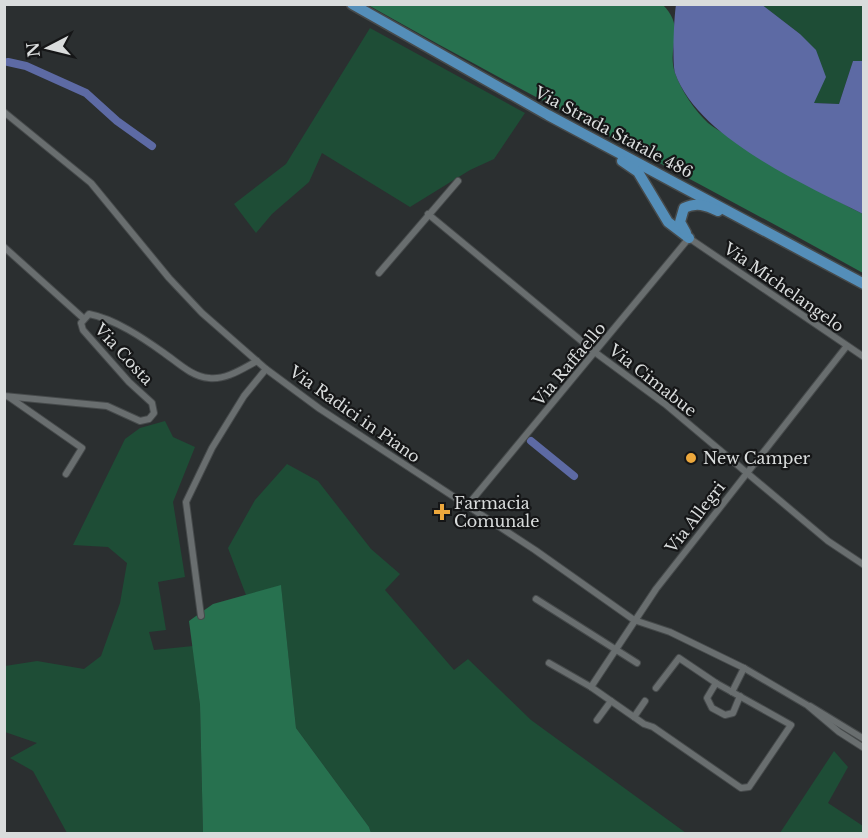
<svg xmlns="http://www.w3.org/2000/svg" width="868" height="838" viewBox="0 0 868 838" font-family="'Libre Baskerville',serif">
	<rect width="100%" height="100%" fill="#2b2f30"/>
	<g fill="#1e4d36">
		<polygon points="762,5 863,5 863,61 853,61 839,104 813,103 800,34"/>
		<polygon points="370,28 525,113 494,159 470,170 410,207 322,153 309,182 272,214 256,233 234,204 286,164"/>
		<polygon points="165,421 173,437 195,447 173,502 185,577 158,582 166,630 149,632 154,650 193,646 200,705 203,833 67,833 33,771 10,758 37,743 5,732 5,666 37,661 84,669 101,656 120,603 127,563 108,547 73,545 125,439 140,428"/>
		<polygon points="287,464 318,481 371,549 400,574 385,590 454,670 468,659 531,720 686,833 371,833 369,827 296,728 281,586 246,595 228,548 255,500"/>
		<polygon points="834,751 848,767 828,803 863,826 863,833 780,833"/>
	</g>
	<g fill="#27714f">
		<path d="M 368,5 L 663,5 C 687,29 666,46 675,73 C 681,90 695,111 708,123 C 722,134 741,142 756,151 C 791,173 826,196 863,214 L 863,273 C 699,182 531,97 368,5 Z"/>
		<polygon points="281,585 296,728 369,827 371,833 203,833 200,705 189,621 213,604"/>
	</g>
	<path fill="#5d6aa4" d="M 761,4 L 800,34 L 816,50 L 826,77 L 814,103 L 839,104 L 853,61 L 863,61 L 863,214 C 804,184 698,138 675,73 C 672,63 674,17 676,5 Z"/>
	<g fill="none" stroke-linecap="round" stroke-linejoin="round">
		<g stroke="#5d6aa4" stroke-width="8">
			<polyline points="8,62 26,66 86,93 117,121 152,146"/>
			<polyline points="531,441 574,476"/>
		</g>
		<g stroke="#464a4b" stroke-width="8">
			<g id="street">
				<polyline points="4,112 91,183 169,278 202,313 266,369 320,409 535,550 634,620 670,632 744,668 807,705 839,732 864,748"/>
				<polyline points="428,214 596,353 665,404 828,541 864,565"/>
				<polyline points="4,247 83,318"/>
				<polyline points="379,273 458,181"/>
				<path d="M 4,396 L 107,406 L 140,421 L 149,419 L 154,413 L 152,403 L 129,382 L 83,330 L 81,323 L 89,314 C 115,319 143,338 164,353 C 177,362 192,377 209,378 C 226,380 242,369 257,361"/>
				<polyline points="9,397 82,448 66,474"/>
				<polyline points="467,506 689,238 864,357"/>
				<polyline points="536,599 637,663"/>
				<polyline points="201,616 186,502 212,448 244,396 266,369"/>
				<polyline points="549,663 591,687 644,724 653,727 741,788 749,787 791,725 716,683 679,658 656,688"/>
				<polyline points="716,683 707,698 712,708 725,715 733,713 740,696"/>
				<polyline points="591,687 656,589 846,347"/>
				<polyline points="732,692 744,668"/>
				<polyline points="810,706 864,739"/>
				<polyline points="634,717 645,701"/>
				<polyline points="597,720 611,701"/>
			</g>
		</g>
		<g stroke="#464a4b" stroke-width="13">
			<g id="primary">
				<polyline points="352,4 548,115 864,284"/>
				<polyline points="622,161 638,172 668,222 689,238"/>
				<path d="M 686,233 L 680,222 L 684,208 C 696,202 706,205 718,211"/>
			</g>
		</g>
		<use href="#street" stroke="#696e6f" stroke-width="6"/>
		<use href="#primary" stroke="#548eb9" stroke-width="10"/>
	</g>
	<g fill="#eda83c" stroke="#151617" stroke-width="2">
		<circle cx="691" cy="458" r="6"/>
		<path d="M439 503h6v6h6v6h-6v6h-6v-6h-6v-6h6z"/>
	</g>
	<g text-anchor="middle" dominant-baseline="central" stroke-width="4.5" stroke-linejoin="round" paint-order="stroke">
		<g font-size="16" fill="#d9dcdc" stroke="#151617">
			<text transform="translate(614 132) rotate(28)">Via Strada Statale 486</text>
			<text transform="translate(784 287) rotate(35)">Via Michelangelo</text>
			<text transform="translate(124 354) rotate(47)">Via Costa</text>
			<text transform="translate(569 364) rotate(-50)">Via Raffaello</text>
			<text transform="translate(653 380) rotate(38)">Via Cimabue</text>
			<text transform="translate(355 414) rotate(35)">Via Radici in Piano</text>
			<text transform="translate(695 517) rotate(-52)">Via Allegri</text>
		</g>
		<g font-size="16" fill="#d9dcdc" stroke="#151617" text-anchor="start">
			<text x="703" y="458">New Camper</text>
			<text x="454" y="503">Farmacia<tspan x="454" dy="18">Comunale</tspan></text>
		</g>
	</g>
	<rect width="868" height="838" fill="none" stroke="#d9dcdc" stroke-width="12"/>
	<g transform="translate(48 48) rotate(263)" stroke="#151617" stroke-width="4.5" paint-order="stroke">
	<path d="M0-4.5L10 22L0 15L-10 22Z" fill="#d9dcdc"/>
	<text y="-9" font-size="16" font-weight="bold" text-anchor="middle" fill="#d9dcdc">N</text>
	</g>
</svg>
